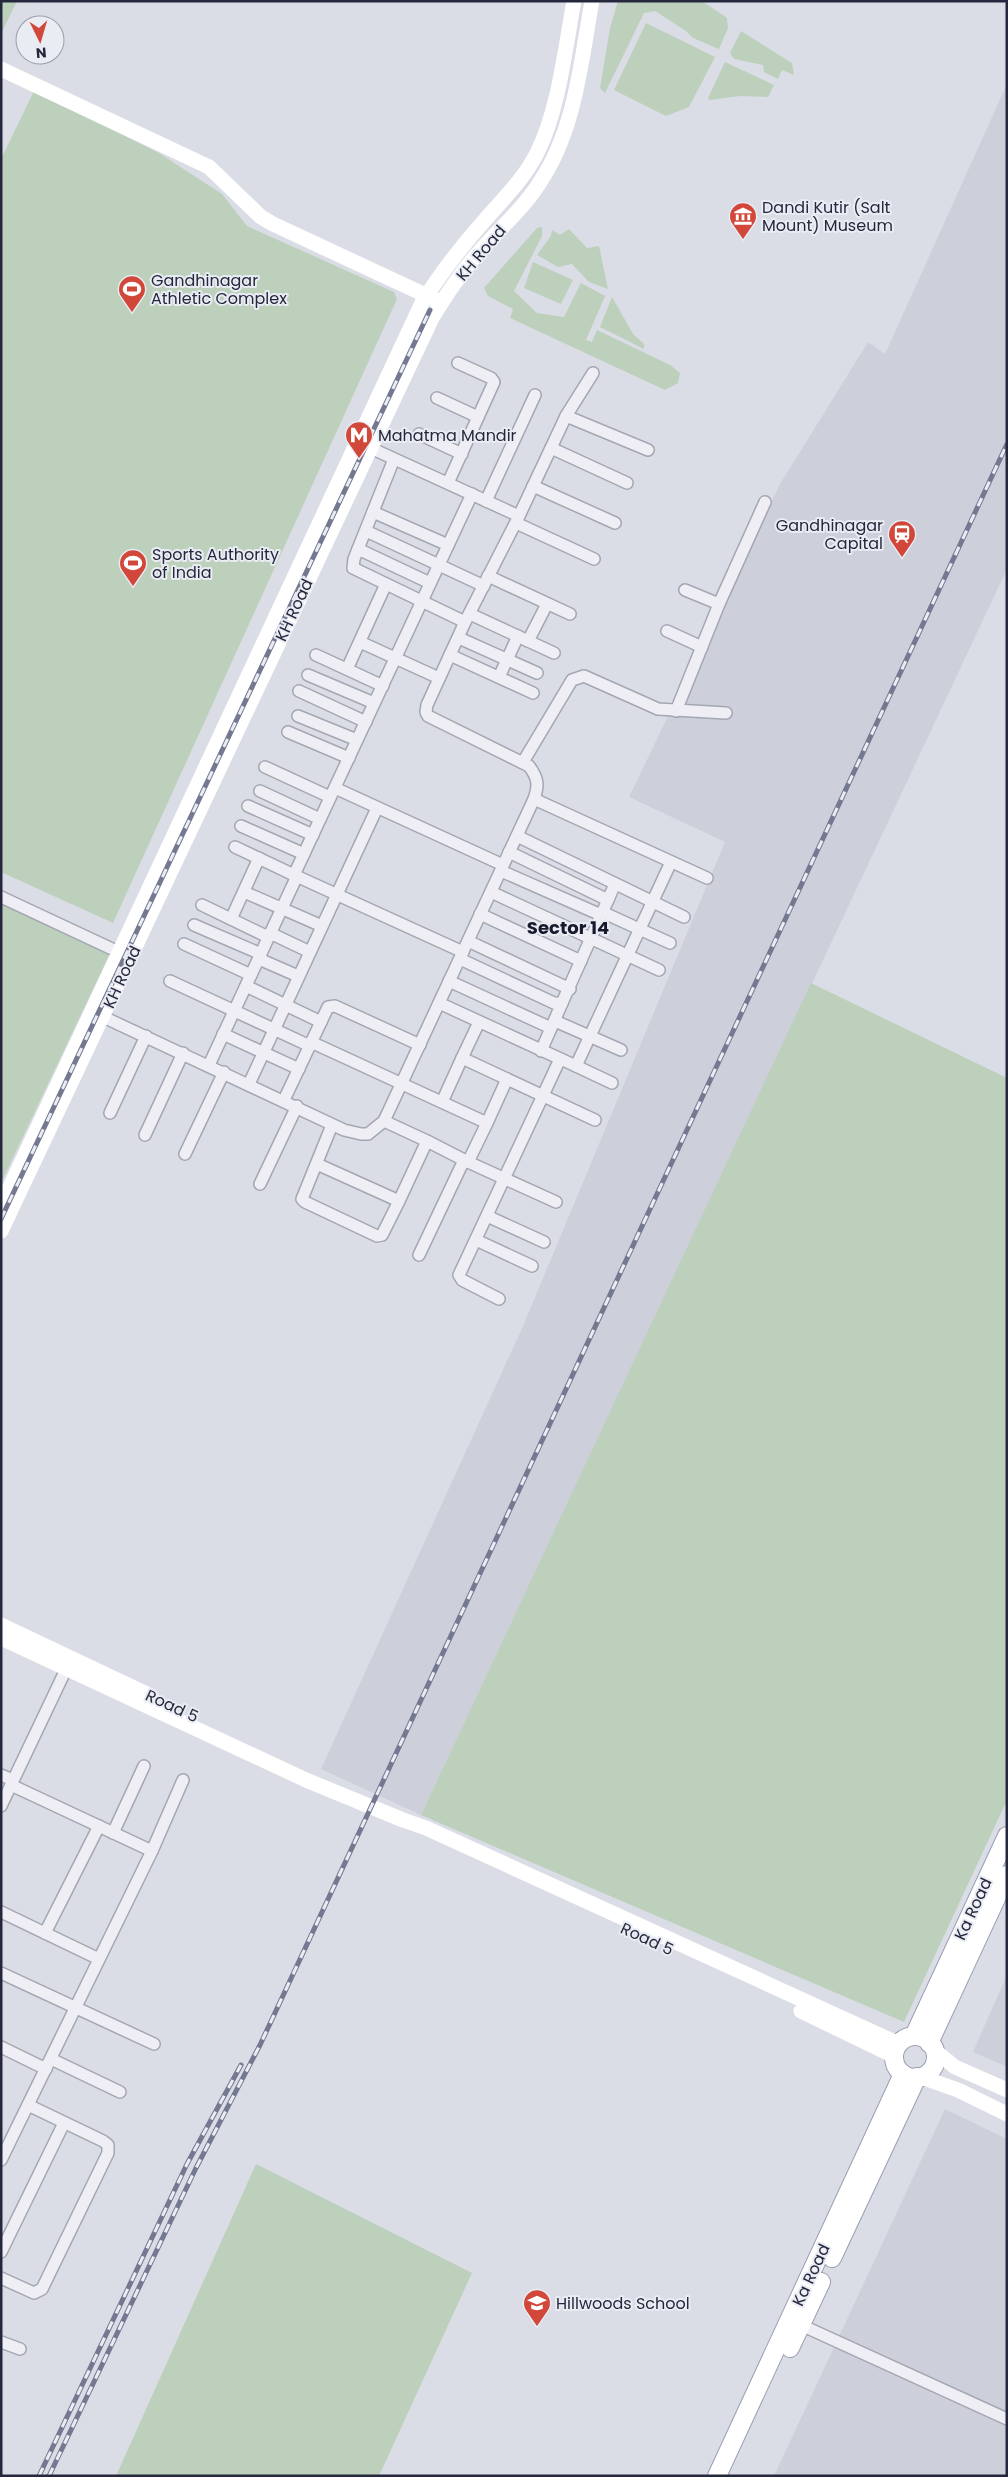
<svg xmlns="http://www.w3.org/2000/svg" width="1008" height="2477" viewBox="0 0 1008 2477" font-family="Poppins,sans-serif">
	<rect width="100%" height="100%" fill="#dbdde6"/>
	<g fill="#cdcfdb">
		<polygon points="1007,84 1007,569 421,1815 321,1769 523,1326 725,842 629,797 780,484 868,342 885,354"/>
		<polygon points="1007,1975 1007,2067 973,2052"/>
		<polygon points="945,2109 1007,2139 1007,2476 774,2476"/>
	</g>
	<g fill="#bcd0bc">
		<polygon points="1,1 17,1 1,34"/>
		<polygon points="618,1 702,1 727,18 728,28 719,49 693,38 686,31 655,11 644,13 605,93 600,88 610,28"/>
		<polygon points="646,23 715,57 689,107 666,116 614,90"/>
		<polygon points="741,31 792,63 794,75 782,70 778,79 764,72 763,65 734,59 730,53"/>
		<polygon points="725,62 774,85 768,97 740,96 710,100 708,98"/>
		<polygon points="34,91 159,153 222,194 247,226 394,292 397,299 113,923 1,872 1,159"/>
		<polygon points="542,227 542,236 514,291 537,313 564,317 581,283 605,296 586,340 592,342 597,330 670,365 680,373 678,383 665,390 510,318 513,309 488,296 484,288 537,228"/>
		<polygon points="569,229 587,248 599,246 608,289 589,282 572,264 558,267 537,255 551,236 552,230 560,235"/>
		<polygon points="533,262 573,280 561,304 524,288"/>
		<polygon points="612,297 633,334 644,344 644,349 600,327"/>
		<polygon points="1,895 113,947 1,1183"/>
		<polygon points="811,983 1007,1078 1007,1800 904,2022 421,1815"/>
		<polygon points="256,2164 472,2273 379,2476 116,2476"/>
	</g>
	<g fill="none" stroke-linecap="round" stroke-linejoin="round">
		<g stroke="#a4a7b3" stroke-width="14">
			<g id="street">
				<polyline points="437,398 478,417"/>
				<polyline points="566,416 593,373"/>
				<polyline points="419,434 462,454"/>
				<polyline points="551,448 627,483"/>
				<polyline points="394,459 354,559 353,568 465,622"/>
				<polyline points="448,483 494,382 491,378 458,363"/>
				<polyline points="533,486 615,523"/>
				<polyline points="486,501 535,395"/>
				<polyline points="373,512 448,545"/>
				<polyline points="519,516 566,416 648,450"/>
				<polyline points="516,523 594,559"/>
				<polyline points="366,531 484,586"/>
				<polyline points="358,549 430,583"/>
				<polyline points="488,576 570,614"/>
				<polyline points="685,590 719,604"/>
				<polyline points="470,614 554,653"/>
				<polyline points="667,631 702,647"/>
				<polyline points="459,638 537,673"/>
				<polyline points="528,641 547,604"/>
				<polyline points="360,642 439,678"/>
				<polyline points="316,655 383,686"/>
				<polyline points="450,655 533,693"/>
				<polyline points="347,669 386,584"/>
				<polyline points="308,675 374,703"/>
				<polyline points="499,677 518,636"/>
				<polyline points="299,691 366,722"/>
				<polyline points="676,711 719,604 765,502"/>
				<polyline points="298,716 357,740"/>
				<polyline points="288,732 349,758"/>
				<polyline points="523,762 572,680 584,676 658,709 726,713"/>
				<polyline points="265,767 330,797"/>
				<polyline points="335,788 503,865"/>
				<polyline points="260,791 320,819"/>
				<polyline points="534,799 707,878"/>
				<polyline points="248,806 313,835"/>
				<polyline points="241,826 304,854"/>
				<polyline points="517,836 684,917"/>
				<polyline points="235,847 294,875 472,494"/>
				<polyline points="509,852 608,900"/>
				<polyline points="501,871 601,915"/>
				<polyline points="294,875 463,952"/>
				<polyline points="244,892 322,926"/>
				<polyline points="491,892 659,970"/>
				<polyline points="1,897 125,955"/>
				<polyline points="202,905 268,937"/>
				<polyline points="602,912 670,943"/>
				<polyline points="480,914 581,961"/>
				<polyline points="231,919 259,858"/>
				<polyline points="194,925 261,954"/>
				<polyline points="270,933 310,952"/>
				<polyline points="468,941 570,989"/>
				<polyline points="184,944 251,975"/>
				<polyline points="259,959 298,976"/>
				<polyline points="460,959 554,1003 562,1003 615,884"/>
				<polyline points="170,981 310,1046"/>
				<polyline points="449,981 551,1028"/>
				<polyline points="246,986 321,1022"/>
				<polyline points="439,1003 576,1066 671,862"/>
				<path d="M 97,1014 L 344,1130 L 361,1134 L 368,1134 L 384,1121 L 534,799 C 539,785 538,778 529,766 L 428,716 L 426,712 L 427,705 L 465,622 L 519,516 L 364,445"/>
				<polyline points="555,1021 621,1050"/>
				<polyline points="479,1022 462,1058 595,1120"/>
				<polyline points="223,1034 299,1069"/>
				<polyline points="311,1042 487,1123 468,1162 427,1141"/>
				<polyline points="541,1051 562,1003"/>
				<polyline points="209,1065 297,876"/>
				<polyline points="576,1066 612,1083"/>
				<polyline points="249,1084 377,808"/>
				<polyline points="284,1100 328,1007 335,1006 420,1045"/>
				<polyline points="442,1102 462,1058"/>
				<polyline points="110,1113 146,1036"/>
				<polyline points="384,1121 427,1141 399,1201"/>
				<polyline points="487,1123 507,1079"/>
				<polyline points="145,1135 183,1053"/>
				<polyline points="185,1154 224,1072"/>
				<polyline points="468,1162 556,1202"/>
				<polyline points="317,1164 399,1201 382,1235 377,1236 305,1202 302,1199 332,1125"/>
				<polyline points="260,1184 297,1106"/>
				<polyline points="487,1216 544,1242"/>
				<polyline points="476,1240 532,1266"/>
				<polyline points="419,1255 464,1160"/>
				<polyline points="499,1299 462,1280 459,1275 560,1059"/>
				<polyline points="1,1775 13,1780"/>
				<polyline points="11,1785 152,1851 183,1780"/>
				<polyline points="1,1806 69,1663"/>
				<polyline points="113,1833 144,1766"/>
				<polyline points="1,1912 99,1959"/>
				<polyline points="45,1933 99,1826"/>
				<polyline points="1,1973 154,2044"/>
				<polyline points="1,2047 46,2069"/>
				<polyline points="51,2059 120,2092"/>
				<polyline points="1,2160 152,1851"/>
				<polyline points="1,2252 64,2123"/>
				<polyline points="1,2278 34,2293 42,2289 108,2153 108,2145 103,2141 28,2105"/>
				<polyline points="801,2325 1007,2419"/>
				<polyline points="1,2342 20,2349"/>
			</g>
		</g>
		<g stroke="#9a9eb2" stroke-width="20">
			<g id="primary">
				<polyline points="914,2036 1007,1836"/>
				<circle cx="915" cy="2057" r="21"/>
				<polyline points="929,2043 1007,1875"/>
				<polyline points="832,2258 917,2077"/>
				<polyline points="790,2348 821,2282"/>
				<polyline points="717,2476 903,2074"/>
			</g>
		</g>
		<use href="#street" stroke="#eeeef4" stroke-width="11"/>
		<g stroke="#fff" stroke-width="15">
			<polyline points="1,69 209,167 261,217 273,224 436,300"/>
			<path d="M 1,1206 L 422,303 C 440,274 461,247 484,221 C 503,199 524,179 537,153 C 559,109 565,49 574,1"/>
			<path d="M 1,1231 L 432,318 C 446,295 462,271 480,251 C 500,228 524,208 540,182 C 575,130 581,62 592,1"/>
			<polyline points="1,1625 151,1696"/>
			<polyline points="1,1638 306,1780 403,1820 426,1828 899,2044"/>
			<polyline points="801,2011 894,2056"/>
			<polyline points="934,2050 955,2067 1007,2090"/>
			<polyline points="921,2077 958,2090 1007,2114"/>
		</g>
		<use href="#primary" stroke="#fff" stroke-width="18"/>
		<g stroke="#747890" stroke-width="5">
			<g id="rail">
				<polyline points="1,1219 430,310"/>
				<polyline points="39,2476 187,2164 241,2065"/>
				<polyline points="49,2476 196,2168 260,2045 1007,444"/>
			</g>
		</g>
		<use href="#rail" stroke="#eaecf4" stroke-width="3" stroke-dasharray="9" stroke-linecap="butt"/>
	</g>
	<defs>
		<g id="museum-pin" transform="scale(1.4375)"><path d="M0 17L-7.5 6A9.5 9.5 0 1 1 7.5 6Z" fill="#d14739" stroke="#eaecf4"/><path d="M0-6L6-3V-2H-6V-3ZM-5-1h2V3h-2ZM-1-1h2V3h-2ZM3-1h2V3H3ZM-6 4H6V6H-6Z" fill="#fff"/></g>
		<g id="stadium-pin" transform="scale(1.4375)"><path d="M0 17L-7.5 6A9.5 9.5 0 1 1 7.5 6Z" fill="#d14739" stroke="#eaecf4"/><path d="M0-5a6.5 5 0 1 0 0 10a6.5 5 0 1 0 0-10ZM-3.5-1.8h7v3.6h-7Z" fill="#fff"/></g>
		<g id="metro-pin" transform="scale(1.4375)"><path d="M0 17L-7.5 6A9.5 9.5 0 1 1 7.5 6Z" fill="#d14739" stroke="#eaecf4"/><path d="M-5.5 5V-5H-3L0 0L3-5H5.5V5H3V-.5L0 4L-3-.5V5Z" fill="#fff"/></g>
		<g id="station-pin" transform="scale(1.4375)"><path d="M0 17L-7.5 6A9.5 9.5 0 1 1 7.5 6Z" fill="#d14739" stroke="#eaecf4"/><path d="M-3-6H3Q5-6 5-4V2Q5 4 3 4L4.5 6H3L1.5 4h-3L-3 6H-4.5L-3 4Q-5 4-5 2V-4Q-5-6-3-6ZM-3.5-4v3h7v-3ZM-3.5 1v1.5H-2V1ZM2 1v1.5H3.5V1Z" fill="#fff"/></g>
		<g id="school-pin" transform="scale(1.4375)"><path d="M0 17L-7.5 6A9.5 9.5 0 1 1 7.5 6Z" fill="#d14739" stroke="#eaecf4"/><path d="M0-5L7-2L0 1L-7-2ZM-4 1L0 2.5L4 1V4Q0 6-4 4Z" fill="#fff"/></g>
	</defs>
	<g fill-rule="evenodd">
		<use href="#museum-pin" x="743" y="216"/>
		<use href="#stadium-pin" x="132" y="289"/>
		<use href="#metro-pin" x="359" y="435"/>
		<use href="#station-pin" x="902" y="534"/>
		<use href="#stadium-pin" x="133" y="563"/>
		<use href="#school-pin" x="537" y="2303"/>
	</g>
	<g text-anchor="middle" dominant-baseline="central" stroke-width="4" stroke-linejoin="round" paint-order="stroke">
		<g font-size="16" fill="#25283c" stroke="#eaecf4" text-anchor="start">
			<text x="762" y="207">Dandi Kutir (Salt<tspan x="762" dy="18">Mount) Museum</tspan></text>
			<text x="151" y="280">Gandhinagar<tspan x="151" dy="18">Athletic Complex</tspan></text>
			<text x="378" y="435">Mahatma Mandir</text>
			<text x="883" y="525" text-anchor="end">Gandhinagar<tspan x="883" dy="18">Capital</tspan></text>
			<text x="152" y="554">Sports Authority<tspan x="152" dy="18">of India</tspan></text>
			<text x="556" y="2303">Hillwoods School</text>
		</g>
		<g font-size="16" fill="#25283c" stroke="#eaecf4">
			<text transform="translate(481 253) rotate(-50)">KH Road</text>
			<text transform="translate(294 610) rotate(-65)">KH Road</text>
			<text transform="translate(122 977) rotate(-65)">KH Road</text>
			<text transform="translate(172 1706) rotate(25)">Road 5</text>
			<text transform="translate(973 1909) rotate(-65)">Ka Road</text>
			<text transform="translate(647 1939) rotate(25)">Road 5</text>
			<text transform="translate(811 2275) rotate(-65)">Ka Road</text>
		</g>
		<g font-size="18" font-weight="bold" fill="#17192d" stroke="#eaecf4">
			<text x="568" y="927">Sector 14</text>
		</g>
	</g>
	<rect width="1008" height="2477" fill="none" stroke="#25283c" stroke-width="5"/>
	<g transform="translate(40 40) rotate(175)"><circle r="24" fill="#eaecf4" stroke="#9b9eaa"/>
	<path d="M0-4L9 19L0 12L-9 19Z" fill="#d14739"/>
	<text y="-8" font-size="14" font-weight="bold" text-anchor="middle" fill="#25283c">N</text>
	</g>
</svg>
